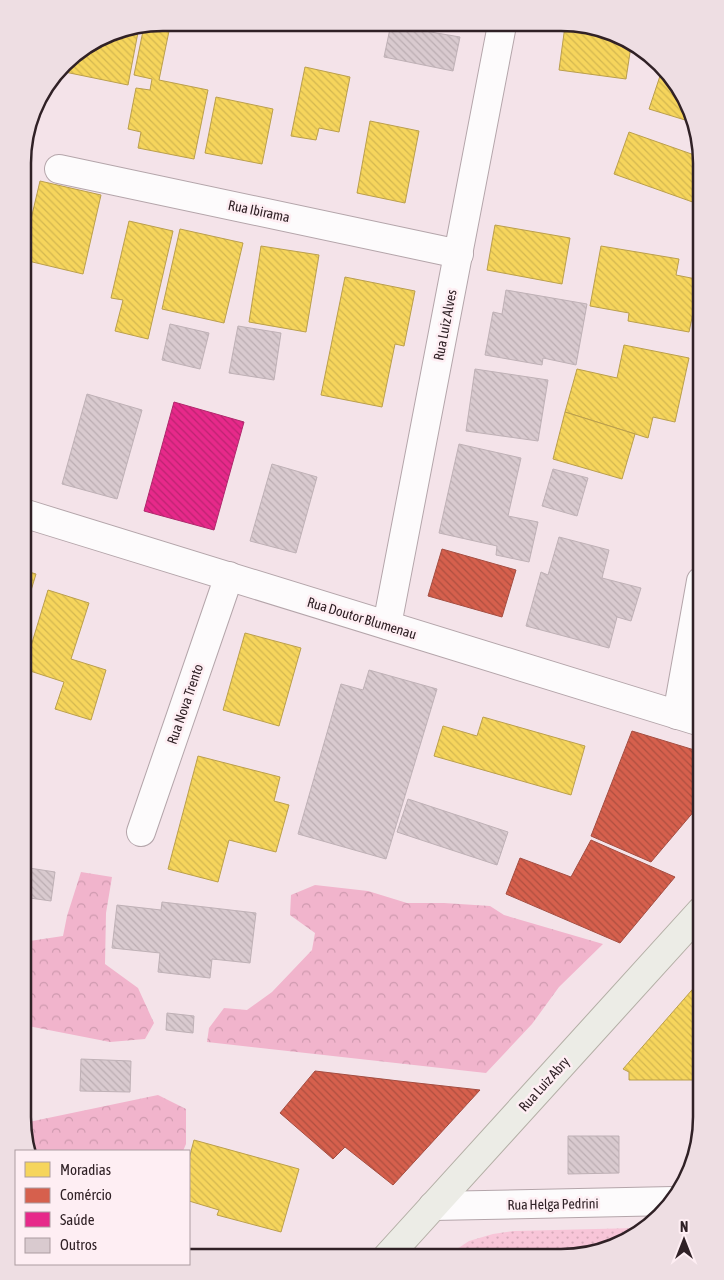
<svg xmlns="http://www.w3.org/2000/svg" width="724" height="1280" viewBox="0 0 724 1280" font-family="'Asap Condensed',sans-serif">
	<defs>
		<pattern id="grass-dots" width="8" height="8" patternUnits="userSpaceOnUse" patternTransform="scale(1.25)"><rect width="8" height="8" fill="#f8c5d8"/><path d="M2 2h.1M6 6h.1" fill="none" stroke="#d5a9b9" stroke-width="1.8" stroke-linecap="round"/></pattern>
		<pattern id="forest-crowns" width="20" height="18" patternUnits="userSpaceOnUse" patternTransform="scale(1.25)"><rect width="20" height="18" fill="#f1b4cc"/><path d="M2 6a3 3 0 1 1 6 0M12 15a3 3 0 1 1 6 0" fill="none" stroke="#cf9aaf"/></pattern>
		<pattern id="homes-back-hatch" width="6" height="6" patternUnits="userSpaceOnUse" patternTransform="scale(1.25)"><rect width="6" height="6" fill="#f6d55c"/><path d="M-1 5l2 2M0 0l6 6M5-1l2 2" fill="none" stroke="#d3b750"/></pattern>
		<pattern id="shops-back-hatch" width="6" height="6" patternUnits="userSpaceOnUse" patternTransform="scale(1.25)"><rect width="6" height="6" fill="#d6604d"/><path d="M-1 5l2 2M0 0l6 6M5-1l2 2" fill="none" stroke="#ae4f40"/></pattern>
		<pattern id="health-back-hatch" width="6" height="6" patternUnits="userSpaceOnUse" patternTransform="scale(1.25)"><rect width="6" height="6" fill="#e7298a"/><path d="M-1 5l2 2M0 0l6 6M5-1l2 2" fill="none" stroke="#bc2371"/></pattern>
		<pattern id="building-back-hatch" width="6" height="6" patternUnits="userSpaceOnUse" patternTransform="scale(1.25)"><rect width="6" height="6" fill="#d9cacf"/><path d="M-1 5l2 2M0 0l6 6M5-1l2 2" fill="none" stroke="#bbadb2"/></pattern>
	</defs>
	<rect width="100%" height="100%" fill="#f4e3e9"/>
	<polygon fill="url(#grass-dots)" points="637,1228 606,1250 560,1257 445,1257 469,1241 493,1234 514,1231"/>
	<g fill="url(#forest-crowns)">
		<polygon points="81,872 112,877 106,913 105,964 138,988 154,1023 145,1039 110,1042 23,1025 23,942 63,936 67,916"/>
		<polygon points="315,885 368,891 407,903 444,903 490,906 504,915 603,944 559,987 532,1024 486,1073 207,1042 209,1028 224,1008 247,1010 272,992 312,950 315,933 290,915 291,895"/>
		<polygon points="158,1095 186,1109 186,1144 183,1151 28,1151 24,1123"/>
	</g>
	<g fill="url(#homes-back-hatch)" stroke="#bb9f4c">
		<polygon points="144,26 169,31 159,80 208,90 194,159 138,148 141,132 128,129 136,88 150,90 152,79 134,75"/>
		<polygon points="565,26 599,31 631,46 626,79 559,70"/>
		<polygon points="139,27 128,85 60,71 70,58 110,33"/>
		<polygon points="305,67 350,77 339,132 319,128 316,140 291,136"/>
		<polygon points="662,70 694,118 695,123 649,109"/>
		<polygon points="216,97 273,109 262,164 205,153"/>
		<polygon points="370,121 419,131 405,203 357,193"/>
		<polygon points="629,132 700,157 701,205 614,174"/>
		<polygon points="40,181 101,195 83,274 24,260 24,249"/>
		<polygon points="129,221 173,231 148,339 115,331 123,300 111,298"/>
		<polygon points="495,225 570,238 562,284 487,270"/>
		<polygon points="180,229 243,243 224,323 162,309"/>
		<polygon points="261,246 319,255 306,332 249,322"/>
		<polygon points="601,246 679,259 676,275 701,280 701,315 693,313 689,332 628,321 629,313 590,306"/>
		<polygon points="345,277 415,291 404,346 395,344 382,407 321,395"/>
		<polygon points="624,345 689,358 675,422 653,417 648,438 565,412 577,369 617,378"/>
		<polygon points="565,412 635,434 622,479 553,459"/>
		<polygon points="23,570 36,574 23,617"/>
		<polygon points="48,590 89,603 71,659 106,670 91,720 55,709 64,682 24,669"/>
		<polygon points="23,633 31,635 23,659"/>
		<polygon points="245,633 301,648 279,726 223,710"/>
		<polygon points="483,717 585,746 571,795 434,756 443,726 477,736"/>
		<polygon points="198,756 280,777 274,801 289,805 276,852 229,840 218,882 168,869"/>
		<polygon points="698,983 701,983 701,1080 629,1080 629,1072 623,1069"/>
		<polygon points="194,1140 299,1169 281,1232 217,1215 219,1210 189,1201 189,1159"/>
	</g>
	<g fill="url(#shops-back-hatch)" stroke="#a44d41">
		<polygon points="442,549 516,570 502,617 428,596"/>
		<polygon points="632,731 701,752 701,803 651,862 591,836"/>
		<polygon points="591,840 675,877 620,943 506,894 520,858 571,877"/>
		<polygon points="315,1071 399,1081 480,1090 393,1185 345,1147 333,1159 280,1113"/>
	</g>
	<polygon fill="url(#health-back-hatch)" stroke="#b0276c" points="174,402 244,422 214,530 144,511"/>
	<g fill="url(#building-back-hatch)" stroke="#bfb1b6">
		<polygon points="391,24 420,24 419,30 460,37 453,71 384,57"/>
		<polygon points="506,290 587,304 576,365 543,358 542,365 485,355 493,312 502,314"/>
		<polygon points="170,324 209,333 200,369 162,360"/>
		<polygon points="238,326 281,333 274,380 229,373"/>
		<polygon points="475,369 548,380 538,441 466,431"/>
		<polygon points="87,394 142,410 117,499 62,484"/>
		<polygon points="459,444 521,458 508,516 538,522 529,562 496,555 497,546 439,533"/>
		<polygon points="272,464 317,477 296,553 250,541"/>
		<polygon points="553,469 588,478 577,516 542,506"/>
		<polygon points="559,537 609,550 602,578 641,588 631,621 617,617 609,648 526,626 541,572 548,575"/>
		<polygon points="369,670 437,689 386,859 298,834 341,684 363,690"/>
		<polygon points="408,799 508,832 497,865 397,832"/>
		<polygon points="23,867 55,872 51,901 23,897"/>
		<polygon points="162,902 256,913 250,963 212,959 210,978 158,972 160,953 112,948 117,905 161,910"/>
		<polygon points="167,1013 194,1016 193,1033 166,1030"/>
		<polygon points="81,1059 131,1061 130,1092 80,1091"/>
		<polygon points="568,1136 619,1136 619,1173 568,1174"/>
	</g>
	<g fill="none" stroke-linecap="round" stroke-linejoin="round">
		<g stroke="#b4a5aa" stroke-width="30">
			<g id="minor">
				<polyline points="59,169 459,254"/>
				<polyline points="23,513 701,722"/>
				<polyline points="387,625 502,25"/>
				<polyline points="677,715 701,581"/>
				<polyline points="141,832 229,576"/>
				<polyline points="433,1206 673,1201"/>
			</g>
		</g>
		<g stroke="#b3aea5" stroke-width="30">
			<polyline id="major" points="387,1257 701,911"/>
		</g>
		<use href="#minor" stroke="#fdfbfc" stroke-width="28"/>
		<use href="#major" stroke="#ecece6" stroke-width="28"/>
	</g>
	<g text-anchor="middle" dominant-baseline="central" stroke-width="5" stroke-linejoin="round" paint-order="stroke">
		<g font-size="14" fill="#302126" stroke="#feeef3">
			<text transform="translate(259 211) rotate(12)">Rua Ibirama</text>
			<text transform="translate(445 325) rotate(-79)">Rua Luiz Alves</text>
			<text transform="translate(362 618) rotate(17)">Rua Doutor Blumenau</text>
			<text transform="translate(185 704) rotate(-71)">Rua Nova Trento</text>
			<text transform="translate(544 1084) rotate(-48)">Rua Luiz Abry</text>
			<text transform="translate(553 1204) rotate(-1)">Rua Helga Pedrini</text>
		</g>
	</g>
	<path d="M0 0H724V1280H0ZM163 31H561A132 132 0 0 1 693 163V1117A132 132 0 0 1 561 1249H163A132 132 0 0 1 31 1117V163A132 132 0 0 1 163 31Z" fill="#eedee3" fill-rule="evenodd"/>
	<path fill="none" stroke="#302126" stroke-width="2.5" d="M163 31H561A132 132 0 0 1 693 163V1117A132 132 0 0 1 561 1249H163A132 132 0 0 1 31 1117V163A132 132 0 0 1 163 31Z"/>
	<rect x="15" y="1150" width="175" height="115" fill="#feeef3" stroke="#ac9ca1"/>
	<rect x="25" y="1162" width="25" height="15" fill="#f6d55c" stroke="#ac9ca1"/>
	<text x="60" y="1175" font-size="15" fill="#302126">Moradias</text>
	<rect x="25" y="1188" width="25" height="15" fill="#d6604d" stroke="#ac9ca1"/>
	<text x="60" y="1200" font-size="15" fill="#302126">Comércio</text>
	<rect x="25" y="1212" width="25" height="15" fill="#e7298a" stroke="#ac9ca1"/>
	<text x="60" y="1225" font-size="15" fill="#302126">Saúde</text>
	<rect x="25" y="1238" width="25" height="15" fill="#d9cacf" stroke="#ac9ca1"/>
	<text x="60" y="1250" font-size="15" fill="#302126">Outros</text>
	<g transform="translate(684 1240)" stroke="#feeef3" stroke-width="4" paint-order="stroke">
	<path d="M0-4L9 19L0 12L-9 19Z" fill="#302126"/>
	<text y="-8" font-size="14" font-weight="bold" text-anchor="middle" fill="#302126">N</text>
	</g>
</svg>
